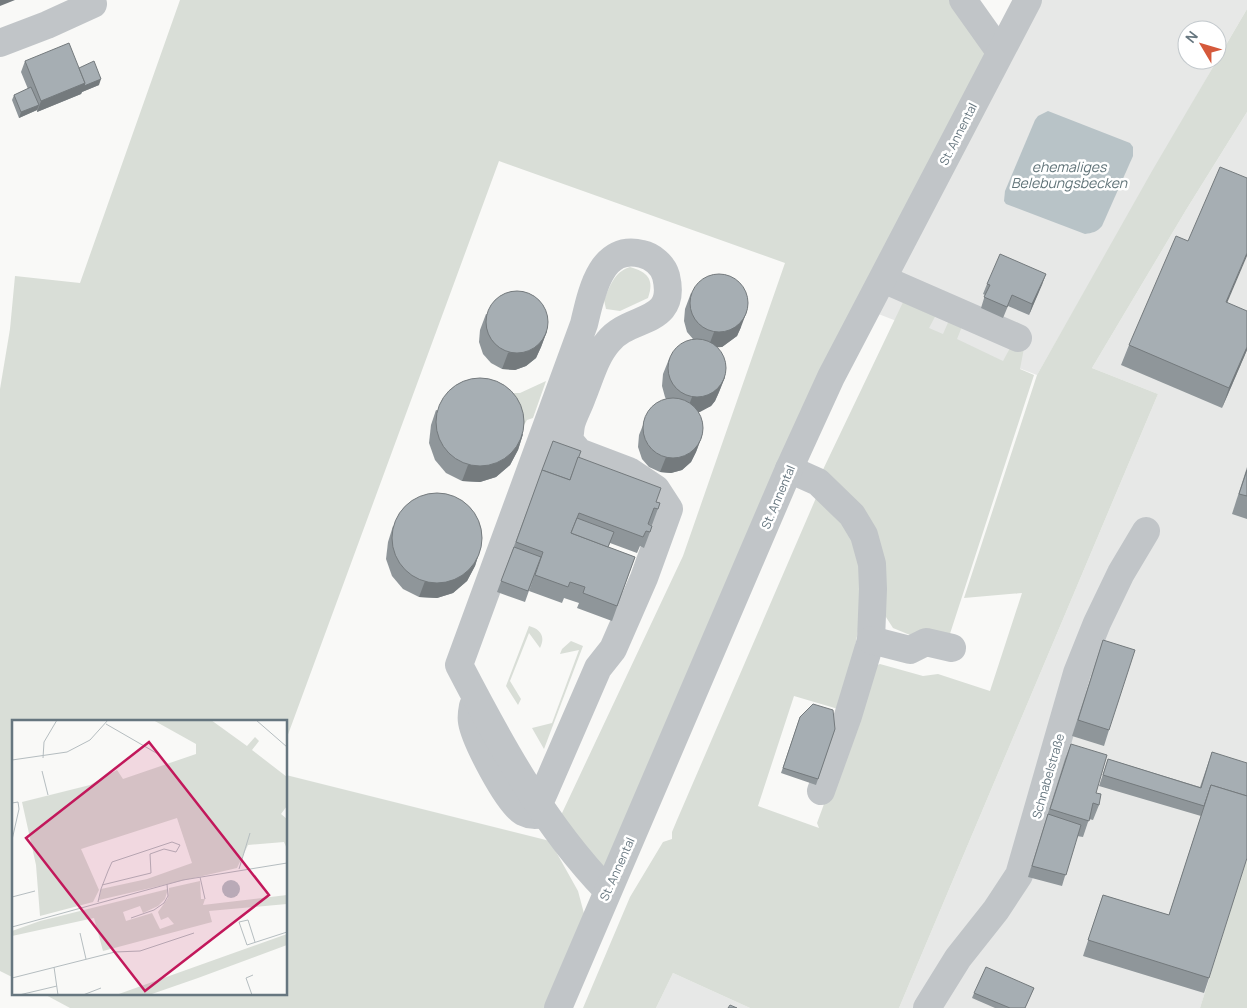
<svg xmlns="http://www.w3.org/2000/svg" width="1247" height="1008" viewBox="0 0 1247 1008" font-family="Manrope,sans-serif">
	<rect width="100%" height="100%" fill="#f9f9f7"/>
	<g fill="#e7e8e7">
		<polygon points="1029,0 1247,0 1247,9 1217,60 1217,30 1187,30 1187,60 1217,60 1037,375 868,310"/>
		<polygon points="1247,112 1247,859 1200,1008 899,1008 1158,394 1092,368 1186,210"/>
		<polygon points="673,973 750,1008 656,1008"/>
	</g>
	<g fill="#d9ded7">
		<polygon points="180,0 960,0 986,53 603,879 555,828 683,556 785,263 499,161 286,740 286,722 14,722 14,978 0,971 0,389 10,329 15,276 80,283"/>
		<polygon points="1247,9 1247,112 1186,210 1092,368 1158,394 899,1008 750,1008 673,973 656,1008 583,1008 630,897 663,842 672,839 672,832 677,820 819,491 859,542 860,620 853,658 838,709 794,696 758,806 819,828 817,823 875,666 880,664 923,676 938,674 990,691 1022,593 964,598 1037,375 1152,171"/>
		<path d="M 630,267 C 647,272 655,279 648,298 L 620,311 L 606,309 L 604,300 C 610,286 614,272 630,267 Z"/>
		<polygon points="905,298 937,313 929,328 943,334 950,318 963,324 957,339 1003,361 1016,337 1025,343 1020,369 1034,375 947,643 910,635 893,628 884,614 879,589 819,478"/>
		<polygon points="546,381 533,418 527,420 521,430 512,393 520,393"/>
		<path d="M 529,626 C 540,629 546,636 540,648 L 529,633 L 510,681 L 521,699 L 518,705 L 506,686 Z"/>
		<polygon points="571,641 583,646 544,749 532,728 552,723 579,650 560,654 562,649"/>
		<polygon points="286,775 550,841 578,891 586,921 549,1008 70,1008 44,994 286,994"/>
		<polygon points="1247,859 1247,1008 1200,1008 1241,877"/>
	</g>
	<path fill="#b8c3c7" d="M 1048,111 L 1130,143 L 1133,147 L 1133,156 L 1102,226 C 1097,232 1092,233 1085,234 L 1006,204 L 1004,201 L 1005,191 L 1035,120 L 1038,116 Z"/>
	<g fill="none" stroke-linecap="round" stroke-linejoin="round">
		<g stroke="#c1c5c8" stroke-width="28">
			<polyline points="963,0 1000,52"/>
			<polyline points="0,43 47,25 93,4"/>
			<polyline points="883,279 1018,338"/>
			<polyline points="789,469 818,482 852,515 864,535 872,564 873,589 871,640 848,716 821,791"/>
			<polyline points="871,640 910,650 926,642 952,648"/>
			<path d="M 473,706 C 472,711 471,717 472,722 C 475,740 507,802 523,812 C 531,816 537,815 545,814"/>
			<path d="M 539,804 L 598,668 L 613,649 L 644,578 L 669,509 L 656,489 L 629,471 L 579,452 L 569,440 C 570,435 570,430 571,425 C 573,416 579,406 582,397 C 590,378 595,357 608,342 C 630,314 678,326 666,276 C 663,265 652,256 642,254 C 600,243 591,295 584,324 L 459,665 C 500,744 544,825 607,890"/>
			<polyline points="558,1008 789,469 831,377 1028,0"/>
			<polyline points="927,1008 958,958 996,910 1019,875 1077,673 1097,623 1121,573 1146,531"/>
		</g>
	</g>
	<g fill="#8f969a">
		<polygon points="25,61 79,68 99,85 82,92 81,94 37,112 37,110 19,118 12,100 14,95 28,89 21,72"/>
		<polygon points="1046,274 1029,315 1008,306 1003,318 981,308 985,295 983,294 987,284"/>
		<polygon points="691,293 741,327 737,336 722,347 717,347 725,377 719,392 715,401 711,406 698,412 702,436 696,452 691,462 682,470 671,473 660,472 649,467 642,459 638,447 639,435 645,420 666,399 665,397 662,386 663,374 669,359 693,339 687,332 684,321 685,309"/>
		<polygon points="1227,302 1247,350 1222,408 1121,365 1129,345"/>
		<polygon points="486,314 547,331 541,347 536,358 526,366 515,370 502,369 491,363 483,354 479,342 480,330"/>
		<polygon points="436,410 523,434 518,450 510,465 496,477 480,482 462,481 446,473 435,460 429,443 431,425"/>
		<polygon points="553,441 578,458 656,502 660,503 652,525 648,524 650,532 644,548 640,546 637,553 610,543 608,547 635,557 612,621 577,608 579,603 564,598 562,603 529,591 537,568 525,602 497,592"/>
		<polygon points="1247,467 1247,519 1232,514"/>
		<polygon points="393,526 480,550 475,566 467,581 453,593 437,598 419,597 403,589 392,576 386,559 388,542"/>
		<polygon points="1103,640 1109,730 1104,746 1072,736"/>
		<polygon points="800,717 835,729 816,785 781,773"/>
		<polygon points="1071,744 1096,793 1099,805 1093,820 1089,819 1083,837 1077,836 1062,886 1028,877 1065,759"/>
		<polygon points="1212,752 1209,978 1204,993 1083,956 1103,895 1169,915 1201,816 1099,786 1108,759 1200,787"/>
		<polygon points="1034,988 1025,1008 995,1008 972,998 974,993"/>
	</g>
	<g fill="#747a7d">
		<polygon points="0,0 15,0 0,6"/>
		<polygon points="101,79 99,85 82,92 81,94 37,112 41,101 85,83"/>
		<polygon points="39,105 37,110 19,118 21,112"/>
		<polygon points="1247,253 1247,256 1219,322 1226,302"/>
		<polygon points="1046,274 1042,285 1029,315 1032,304"/>
		<polygon points="747,311 741,327 737,336 722,347 708,348 714,332"/>
		<polygon points="547,331 541,347 536,358 526,366 515,370 502,369 508,353"/>
		<polygon points="1247,347 1247,350 1222,408 1229,388"/>
		<polygon points="725,377 719,392 715,401 711,406 700,412 686,413 692,397"/>
		<polygon points="523,434 518,450 510,465 496,477 480,482 462,481 468,465"/>
		<polygon points="702,436 696,452 691,462 682,470 671,473 660,472 666,457"/>
		<polygon points="480,550 475,566 467,581 453,593 437,598 419,597 425,581"/>
	</g>
	<g fill="#a6aeb3" stroke="#747a7d">
		<polygon points="69,43 85,83 41,101 25,61"/>
		<polygon points="94,61 101,79 84,86 85,83 79,68"/>
		<polygon points="31,87 39,105 21,112 14,95"/>
		<polygon points="1220,167 1247,178 1247,253 1226,302 1247,311 1247,347 1229,388 1129,345 1176,236 1188,241"/>
		<polygon points="1000,254 1046,274 1032,304 1012,295 1007,307 984,297 990,285 987,284"/>
		<circle cx="719" cy="303" r="29"/>
		<circle cx="517" cy="322" r="31"/>
		<circle cx="697" cy="368" r="29"/>
		<circle cx="480" cy="422" r="44"/>
		<circle cx="673" cy="428" r="30"/>
		<polygon points="553,441 581,451 570,480 542,470"/>
		<polygon points="578,457 661,488 656,502 660,503 658,509 654,508 648,524 652,526 650,532 646,531 643,537 579,513 571,533 635,557 617,606 583,593 585,587 570,582 568,587 535,575 543,552 516,542 542,470 570,480"/>
		<polygon points="1247,470 1247,496 1239,494"/>
		<circle cx="437" cy="538" r="45"/>
		<polygon points="577,518 614,532 608,547 571,533"/>
		<polygon points="514,547 541,557 528,591 501,581"/>
		<polygon points="1103,640 1135,650 1109,730 1078,720"/>
		<polygon points="813,704 833,710 835,729 818,779 783,768 800,717"/>
		<polygon points="1071,744 1107,755 1096,793 1101,794 1099,805 1093,803 1089,821 1050,809"/>
		<polygon points="1212,752 1247,763 1247,796 1211,785 1204,806 1103,775 1108,759 1201,788"/>
		<polygon points="1211,785 1247,796 1247,858 1209,978 1088,940 1103,895 1169,915"/>
		<polygon points="1048,814 1081,825 1066,875 1032,866"/>
		<polygon points="986,967 1034,988 1025,1008 1010,1008 974,993"/>
		<polygon points="730,1005 737,1008 728,1008"/>
	</g>
	<g text-anchor="middle" dominant-baseline="central" stroke-width="5" stroke-linejoin="round" paint-order="stroke">
		<g font-size="12" fill="#66767f" stroke="#fff">
			<text transform="translate(958 134) rotate(-63)">St. Annental</text>
			<text transform="translate(778 497) rotate(-67)">St. Annental</text>
			<text transform="translate(1048 776) rotate(-74)">Schnabelstraße</text>
			<text transform="translate(617 869) rotate(-66)">St. Annental</text>
		</g>
		<g font-size="14" font-style="italic" fill="#617479" stroke="#fff">
			<text x="1069" y="166">ehemaliges<tspan x="1069" dy="16">Belebungsbecken</tspan></text>
		</g>
	</g>
	<g transform="translate(12 720)">
		<rect width="275" height="275" fill="#f9f9f7"/>
		<path d="M 141,0 L 199,0 L 235,26 L 243,17 L 247,21 L 240,30 L 275,57 L 275,86 L 269,94 L 275,99 L 275,129 L 272,122 L 236,125 L 225,148 L 87,180 L 89,169 L 135,159 L 180,143 L 165,98 L 69,129 L 87,170 L 81,182 L 28,196 L 24,145 L 10,82 L 78,65 L 105,50 L 111,59 L 184,34 L 184,24 ZM 188,161 L 189,179 L 193,179 L 191,185 L 275,175 L 275,184 L 197,191 L 200,202 L 91,231 L 82,198 L 0,216 L 0,211 L 28,201 L 156,169 L 153,179 L 146,186 L 131,193 L 128,186 L 111,192 L 114,201 L 140,193 L 148,209 L 162,204 L 156,197 L 149,200 L 146,192 L 156,178 L 157,168 ZM 275,214 L 275,225 L 186,258 L 137,275 L 104,275 Z" fill="#d9ded7"/>
		<path d="M210 169a9 9 0 1 1 18 0a9 9 0 1 1-18 0Z" fill="#b8c3c7"/>
		<path fill="none" stroke="#b5bdc0" stroke-width="1" d="M 244,0 L 275,27M 94,4 L 146,34M 31,38 L 32,22 L 45,0M 0,40 L 55,32 L 78,20 L 96,0M 30,51 L 36,75M 0,83 L 6,82 L 7,89 L 0,120M 227,149 L 238,113M 188,157 L 193,179M 0,177 L 23,171M 86,182 L 89,169 L 96,151 L 100,142 L 160,122 L 168,125 L 164,132 L 152,129 L 138,134 L 139,153 L 90,165M 119,198 L 142,190 L 152,183 L 156,176 L 155,164M 0,207 L 171,160 L 275,143M 68,213 L 74,239M 243,222 L 236,200 L 227,202 L 235,225 L 275,212M 42,247 L 46,275M 0,258 L 103,232 L 128,231 L 182,213M 7,275 L 45,266M 71,275 L 89,268M 240,275 L 234,258 L 241,255"/>
		<path fill="#c2185b" fill-opacity="0.15" stroke="#c2185b" stroke-width="2.5" d="M 137,22 L 257,175 L 133,271 L 14,118 Z"/>
		<rect width="275" height="275" fill="none" stroke="#66767f" stroke-width="2.5"/>
	</g>
	<g transform="translate(1202 45) rotate(308)"><circle r="24" fill="#ffffff" stroke="#c2c8cc"/>
	<path d="M0-4L9 19L0 12L-9 19Z" fill="#d5593b"/>
	<text y="-8" font-size="14" font-weight="bold" text-anchor="middle" fill="#66767f">N</text>
	</g>
</svg>
